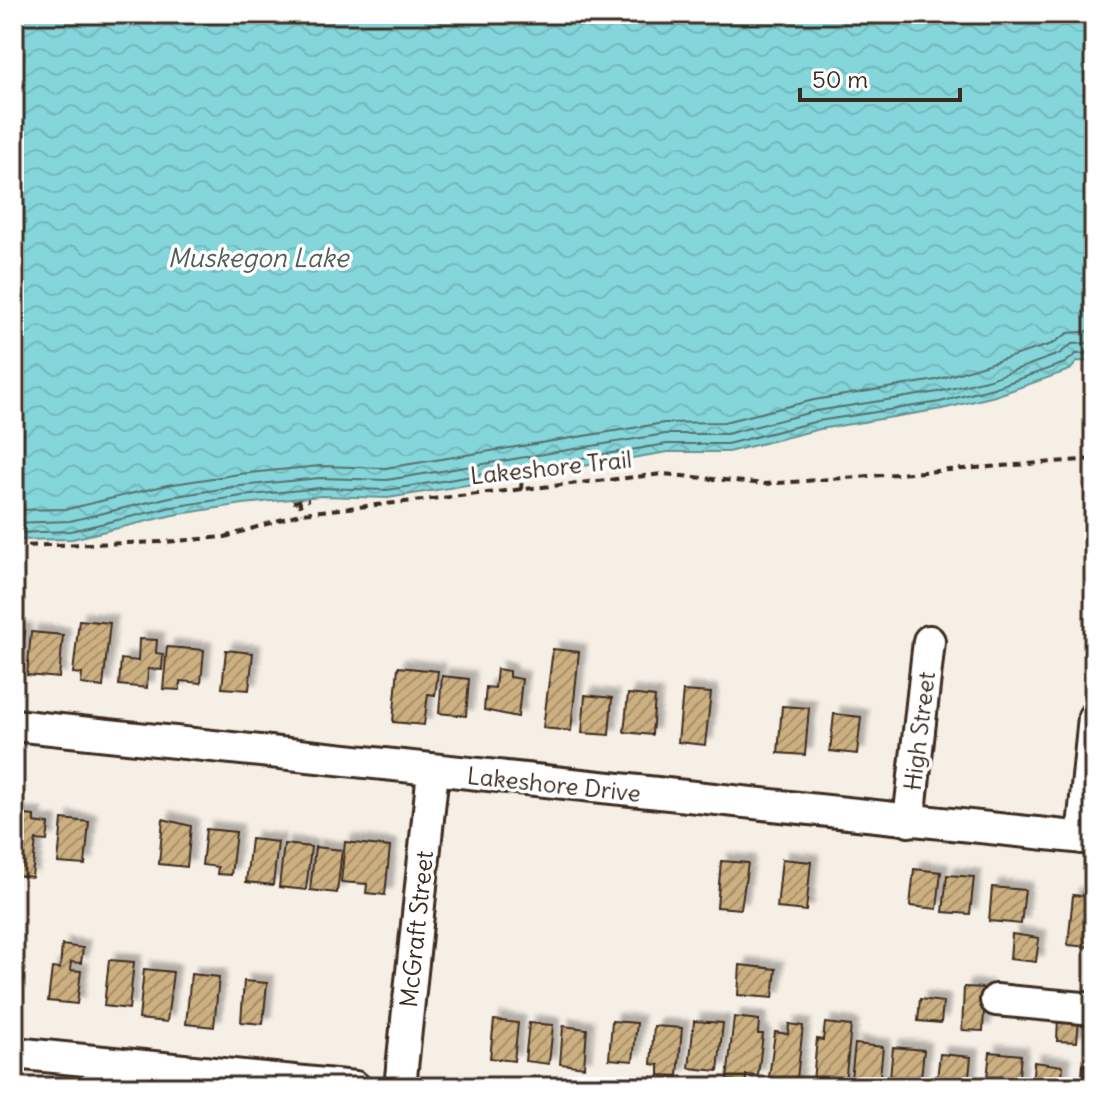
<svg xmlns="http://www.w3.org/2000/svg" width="1108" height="1101" viewBox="0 0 1108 1101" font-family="Delius,sans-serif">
	<defs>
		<pattern id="water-waves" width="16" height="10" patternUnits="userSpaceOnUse" patternTransform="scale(2)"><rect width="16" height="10" fill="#84d6db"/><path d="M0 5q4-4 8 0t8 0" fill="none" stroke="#73b8bc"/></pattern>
		<pattern id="building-hatch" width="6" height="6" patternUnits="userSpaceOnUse" patternTransform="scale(2)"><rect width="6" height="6" fill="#ccb081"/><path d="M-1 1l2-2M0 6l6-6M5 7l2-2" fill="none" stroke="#a78f69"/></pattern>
		<filter id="shadow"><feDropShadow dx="7" dy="-7" stdDeviation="2" flood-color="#0004"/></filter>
	</defs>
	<rect width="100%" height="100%" fill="#f5efe6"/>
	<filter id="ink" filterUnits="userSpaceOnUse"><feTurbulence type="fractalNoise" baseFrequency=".0125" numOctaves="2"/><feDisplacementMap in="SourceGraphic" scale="16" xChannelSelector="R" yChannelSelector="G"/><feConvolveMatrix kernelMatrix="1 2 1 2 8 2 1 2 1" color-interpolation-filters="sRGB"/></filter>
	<g filter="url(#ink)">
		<polygon fill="url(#water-waves)" stroke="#67918f" stroke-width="2" points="14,14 1094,14 1094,362 1078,361 1070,370 995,396 942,409 820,429 728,452 668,452 388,498 321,496 243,504 173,515 72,539 14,540"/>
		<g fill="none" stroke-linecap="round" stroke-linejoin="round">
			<g stroke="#586f6a" stroke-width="2">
				<polyline points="14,510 68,509 167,485 239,474 320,466 386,468 664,423 724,422 814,400 936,380 1052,344 1068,333 1094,331"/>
				<polyline points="14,523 70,521 170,497 240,486 320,478 387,480 665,434 726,434 816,411 938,392 990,379 1059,354 1072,344 1094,343"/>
				<polyline points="14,533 71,531 172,507 242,496 320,488 387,490 667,444 727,444 818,421 940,402 993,388 1065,363 1076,354 1094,353"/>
			</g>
		</g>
		<g fill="url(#building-hatch)" stroke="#3b2a1e" stroke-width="2" filter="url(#shadow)">
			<polygon points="79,620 110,623 103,687 81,684 82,674 73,673"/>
			<polygon points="14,630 25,631 20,674 14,673"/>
			<polygon points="31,632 63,635 59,678 27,675"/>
			<polygon points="139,639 157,640 156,653 163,654 162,670 148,669 147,688 119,685 121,659 138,661"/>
			<polygon points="167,647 204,650 201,683 180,681 180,690 163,689"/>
			<polygon points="553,649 579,652 571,731 543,728"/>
			<polygon points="226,650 253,653 249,690 222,688"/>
			<polygon points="398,667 438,671 435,695 428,694 424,725 393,722"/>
			<polygon points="497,669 509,671 509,677 522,679 518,717 484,710 486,687 495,688"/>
			<polygon points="442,676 469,679 466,716 439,713"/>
			<polygon points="683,691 711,693 705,745 678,742"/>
			<polygon points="628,694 655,697 652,735 624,732"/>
			<polygon points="585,695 612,698 609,735 582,733"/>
			<polygon points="782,706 809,708 805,755 778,753"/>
			<polygon points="834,714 861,717 857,754 830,751"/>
			<polygon points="14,814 34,816 34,822 49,824 47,841 36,840 32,877 14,875"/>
			<polygon points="62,819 89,822 85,865 58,863"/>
			<polygon points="163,819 191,826 187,867 159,864"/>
			<polygon points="206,829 236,832 231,875 217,874 218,867 202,865"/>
			<polygon points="251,839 278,842 273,885 246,882"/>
			<polygon points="345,842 390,847 385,895 366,893 367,884 341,882"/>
			<polygon points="284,844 311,847 306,890 279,887"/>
			<polygon points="315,847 342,850 337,893 310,890"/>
			<polygon points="782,859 811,862 806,911 777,908"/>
			<polygon points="721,861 748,863 741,909 717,907"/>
			<polygon points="914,869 941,872 937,909 910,906"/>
			<polygon points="947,875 974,877 970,914 943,912"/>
			<polygon points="992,887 1025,890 1021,924 989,921"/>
			<polygon points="1073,895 1094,897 1090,947 1068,945"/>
			<polygon points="1012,934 1039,938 1036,962 1010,959"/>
			<polygon points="62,945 83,948 81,963 71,962 70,970 81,971 77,1004 48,1001 52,968 60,969"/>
			<polygon points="109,960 134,962 129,1009 104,1006"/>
			<polygon points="740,965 776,969 773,998 738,995"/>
			<polygon points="144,969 173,972 167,1022 139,1019"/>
			<polygon points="191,974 219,977 214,1027 186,1024"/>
			<polygon points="244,981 267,983 263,1024 241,1022"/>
			<polygon points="964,987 985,988 983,1031 962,1030"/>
			<polygon points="920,999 943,1002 941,1023 918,1021"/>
			<polygon points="734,1017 759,1020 758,1034 763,1034 758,1076 746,1075 746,1082 727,1080"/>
			<polygon points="1058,1017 1079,1019 1077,1042 1057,1041"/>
			<polygon points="494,1020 518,1023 514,1061 490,1058"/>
			<polygon points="612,1021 637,1023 633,1061 609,1059"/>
			<polygon points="694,1021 723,1023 718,1071 689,1068"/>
			<polygon points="529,1023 553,1025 549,1064 525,1061"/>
			<polygon points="825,1023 851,1026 845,1084 836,1083 835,1087 821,1087 822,1081 813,1081 817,1039 823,1040"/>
			<polygon points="789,1024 803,1026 796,1087 768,1085 775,1032 788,1034"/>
			<polygon points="563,1026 587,1029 584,1067 560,1064"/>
			<polygon points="654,1026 682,1028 678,1076 659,1075 659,1065 651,1064"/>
			<polygon points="855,1044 883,1047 879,1087 850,1087"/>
			<polygon points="893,1047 924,1050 920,1087 889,1087"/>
			<polygon points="990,1052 1021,1055 1018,1087 986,1087"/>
			<polygon points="940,1054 971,1057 968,1087 936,1087"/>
			<polygon points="1034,1062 1063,1066 1061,1087 1032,1087"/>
			<polygon points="1083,1065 1094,1066 1094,1087 1081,1087"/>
		</g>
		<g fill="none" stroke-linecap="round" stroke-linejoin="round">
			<g stroke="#3b2a1e" stroke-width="36">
				<g id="minor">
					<polyline points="14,725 1094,839"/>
					<polyline points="909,821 929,641"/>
					<polyline points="1082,838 1094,717"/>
					<polyline points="996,1000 1094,1009"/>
					<polyline points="14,1053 355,1087"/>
					<polyline points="400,1087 433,771"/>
				</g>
			</g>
			<g stroke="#3b2a1e" stroke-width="4" stroke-dasharray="8 6" stroke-linecap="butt">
				<polyline points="521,491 522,472"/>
				<polyline points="299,499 302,513"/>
				<polyline points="293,502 309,500"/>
				<polyline points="14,546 164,542 225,537 302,513 663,474 765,484 1094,459"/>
			</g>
			<use href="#minor" stroke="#fff" stroke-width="30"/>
		</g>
	</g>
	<g text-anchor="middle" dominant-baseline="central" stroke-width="7" stroke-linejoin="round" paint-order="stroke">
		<g font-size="24" fill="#3b2a1e" stroke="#fff">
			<text transform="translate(551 467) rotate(-6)">Lakeshore Trail</text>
			<text transform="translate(919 731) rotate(-83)">High Street</text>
			<text transform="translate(554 784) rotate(6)">Lakeshore Drive</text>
			<text transform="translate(416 929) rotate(-84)">McGraft Street</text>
		</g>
		<g font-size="26" font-style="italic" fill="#515e57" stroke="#fff">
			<text x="258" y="257">Muskegon Lake</text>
		</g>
	</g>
	<rect width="1108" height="1101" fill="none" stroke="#fff" stroke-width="48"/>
	<rect x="24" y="24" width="1060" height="1053" fill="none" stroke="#3b2a1e" stroke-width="3" filter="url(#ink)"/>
	<path d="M800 88v12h160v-12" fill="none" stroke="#3b2a1e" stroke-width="4"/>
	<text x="812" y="88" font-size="24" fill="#3b2a1e" stroke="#ffffff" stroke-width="6" paint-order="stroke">50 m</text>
</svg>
